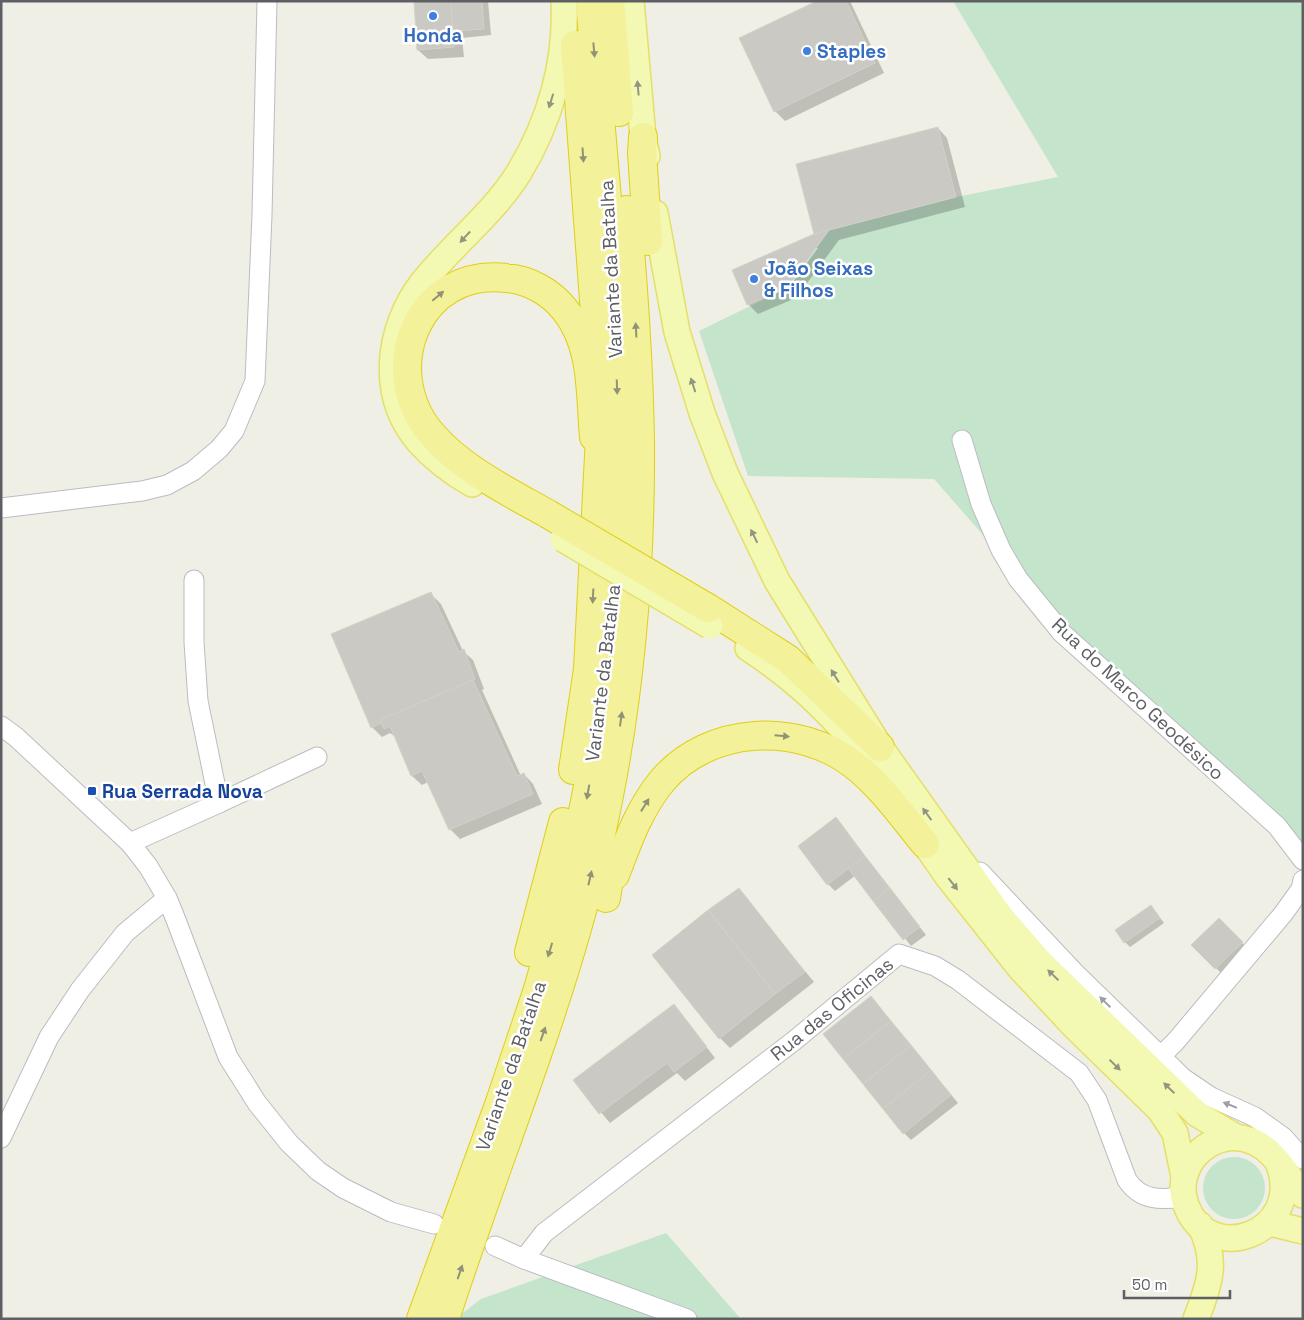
<svg xmlns="http://www.w3.org/2000/svg" width="1304" height="1320" viewBox="0 0 1304 1320" font-family="'Space Grotesk',sans-serif">
	<rect width="100%" height="100%" fill="#efefe6"/>
	<g fill="#c5e4cc">
		<polygon points="953,1 1303,1 1303,848 1066,630 934,479 748,476 699,331 787,288 829,230 956,197 1058,177"/>
		<circle cx="1234" cy="1188" r="31"/>
		<polygon points="666,1233 741,1319 455,1319 481,1299"/>
	</g>
	<g fill="#0003" fill-rule="evenodd">
		<polygon points="415,1 488,1 491,35 462,38 464,57 428,59 418,50"/>
		<polygon points="820,1 850,1 884,73 785,121 775,111"/>
		<path d="M 938,128 L 947,138 L 965,207 L 839,240 L 796,298 L 758,314 L 748,304 L 816,235 ZM 814,248 L 818,248 L 784,294 L 782,292 Z"/>
		<polygon points="431,594 441,604 463,651 473,660 484,689 482,690 521,776 524,774 533,784 542,804 460,839 450,829 428,782 422,785 412,776 396,737 390,733 382,737 372,727"/>
		<polygon points="836,819 926,935 911,946 856,875 835,891 828,884"/>
		<polygon points="738,890 814,982 730,1048 720,1038"/>
		<polygon points="1151,906 1164,923 1130,947 1125,942"/>
		<polygon points="1219,919 1249,950 1223,975 1193,945"/>
		<polygon points="871,997 958,1103 911,1140 904,1133"/>
		<polygon points="674,1005 715,1058 685,1081 677,1073 610,1123 574,1080"/>
	</g>
	<g fill="#cac9c3" stroke="#d3d2c5">
		<polygon points="414,1 451,1 454,47 417,50"/>
		<polygon points="451,1 482,1 484,29 453,31"/>
		<polygon points="817,1 846,1 875,63 774,112 739,38"/>
		<polygon points="938,127 956,197 814,234 796,164"/>
		<polygon points="829,230 787,288 747,305 732,270 814,234"/>
		<polygon points="431,592 459,652 464,649 475,679 380,720 381,723 371,728 331,634"/>
		<polygon points="473,680 517,776 524,773 533,794 449,830 422,771 411,776 390,726 384,729 380,720"/>
		<polygon points="836,817 865,856 827,885 798,846"/>
		<polygon points="865,856 890,888 873,901 848,868"/>
		<polygon points="739,888 805,972 775,994 708,910"/>
		<polygon points="890,888 920,927 903,940 873,901"/>
		<polygon points="1151,905 1160,918 1124,943 1115,930"/>
		<polygon points="708,910 775,994 719,1039 652,955"/>
		<polygon points="1219,918 1243,942 1215,969 1191,945"/>
		<polygon points="871,996 891,1021 843,1059 823,1034"/>
		<polygon points="674,1004 707,1047 674,1072 667,1063 599,1114 573,1080"/>
		<polygon points="891,1021 911,1045 863,1084 843,1059"/>
		<polygon points="911,1045 931,1070 883,1109 863,1084"/>
		<polygon points="931,1070 951,1095 903,1134 883,1109"/>
	</g>
	<g fill="none" stroke-linecap="round" stroke-linejoin="round">
		<g stroke="#bbbcc1" stroke-width="21">
			<g id="minor">
				<polyline points="962,440 981,504 1001,550 1018,579 1062,633 1277,826 1303,860"/>
				<polyline points="1,508 142,491 167,485 193,471 219,449 234,431 255,381 262,215 267,1"/>
				<polyline points="1,726 16,737 130,843 148,866 167,898 176,920 228,1057 257,1103 289,1143 318,1171 343,1188 391,1212 434,1224"/>
				<polyline points="219,803 317,757"/>
				<polyline points="130,843 219,803 198,701 194,642 194,580"/>
				<polyline points="980,872 1075,973 1183,1078 1211,1097 1255,1117 1283,1137 1303,1159"/>
				<polyline points="1161,1056 1176,1041 1283,914 1301,889 1303,880"/>
				<polyline points="1,1138 49,1037 80,990 125,933 167,898"/>
				<polyline points="495,1246 524,1259 687,1319"/>
				<path d="M 524,1259 L 544,1233 L 795,1040 L 899,954 L 935,966 L 958,980 L 1079,1073 L 1097,1100 L 1127,1180 C 1141,1201 1161,1200 1184,1197"/>
			</g>
		</g>
		<g stroke="#e5df69" stroke-width="28">
			<g id="major">
				<polyline points="631,1 643,137 647,156"/>
				<polyline points="655,213 677,332 702,413 725,473 777,581 880,747 1001,917 1041,963 1197,1114 1236,1137"/>
				<path d="M 472,484 C 453,473 434,459 419,442 C 379,396 387,328 423,282 C 453,244 492,215 518,174 C 550,122 567,62 564,1"/>
				<path d="M 748,648 C 802,683 849,730 885,784"/>
				<polyline points="914,828 948,877 1020,968 1073,1025 1160,1110 1175,1133 1184,1177"/>
				<path d="M 1279,1165 C 1304,1233 1209,1268 1186,1205 C 1171,1164 1215,1124 1254,1142 C 1275,1151 1289,1178 1303,1195"/>
				<polyline points="1270,1223 1303,1231"/>
				<path d="M 1196,1319 C 1210,1284 1218,1260 1200,1225"/>
			</g>
		</g>
		<g stroke="#e0cf15" stroke-width="30">
			<g id="highway">
				<polyline points="610,1 619,112"/>
				<polyline points="575,45 598,354"/>
				<polyline points="643,137 642,153 648,241"/>
				<path d="M 548,514 C 507,491 460,468 430,432 C 378,368 419,267 507,278 C 529,280 551,292 565,310 C 594,346 590,394 594,437"/>
				<polyline points="708,608 788,659 880,747"/>
				<polyline points="573,770 588,669 601,417"/>
				<path d="M 615,875 C 628,841 639,809 662,781 C 709,725 799,722 854,765 C 882,787 903,817 925,844"/>
				<polyline points="606,898 613,853"/>
				<polyline points="529,952 563,822"/>
				<polyline points="421,1319 500,1102 537,992 566,894 599,733 605,688 613,616 620,467 610,234 590,1"/>
				<path d="M 445,1319 C 489,1181 545,1047 583,907 C 624,758 641,598 640,443 C 639,365 633,287 627,210"/>
			</g>
		</g>
		<use href="#minor" stroke="#fff" stroke-width="19"/>
		<use href="#major" stroke="#f3f8b2" stroke-width="25"/>
		<use href="#highway" stroke="#f3f199" stroke-width="28"/>
		<g stroke="#e5df69" stroke-width="28" stroke-linecap="butt">
			<polyline id="major-bridge" points="563,539 710,626"/>
		</g>
		<g stroke="#e0cf15" stroke-width="30" stroke-linecap="butt">
			<polyline id="highway-bridge" points="548,514 708,608"/>
		</g>
		<use href="#major-bridge" stroke="#f3f8b2" stroke-width="25"/>
		<use href="#highway-bridge" stroke="#f3f199" stroke-width="28"/>
	</g>
	<defs><path id="oneway-solid" d="M-6-.8H1V-3.2L6.5 0L1 3.2V.8H-6Z" transform="scale(1.25)"/></defs>
	<g fill="#929277">
		<use href="#oneway-solid" transform="translate(594 50) rotate(85)"/>
		<use href="#oneway-solid" transform="translate(583 155) rotate(86)"/>
		<use href="#oneway-solid" transform="translate(438 296) rotate(-40)"/>
		<use href="#oneway-solid" transform="translate(636 330) rotate(-93)"/>
		<use href="#oneway-solid" transform="translate(617 387) rotate(88)"/>
		<use href="#oneway-solid" transform="translate(593 596) rotate(93)"/>
		<use href="#oneway-solid" transform="translate(621 719) rotate(-82)"/>
		<use href="#oneway-solid" transform="translate(782 736) rotate(5)"/>
		<use href="#oneway-solid" transform="translate(588 792) rotate(100)"/>
		<use href="#oneway-solid" transform="translate(645 805) rotate(-58)"/>
		<use href="#oneway-solid" transform="translate(590 878) rotate(-77)"/>
		<use href="#oneway-solid" transform="translate(550 950) rotate(107)"/>
		<use href="#oneway-solid" transform="translate(543 1034) rotate(-71)"/>
		<use href="#oneway-solid" transform="translate(460 1272) rotate(-71)"/>
	</g>
	<g fill="#929580">
		<use href="#oneway-solid" transform="translate(638 88) rotate(-95)"/>
		<use href="#oneway-solid" transform="translate(551 101) rotate(107)"/>
		<use href="#oneway-solid" transform="translate(465 237) rotate(133)"/>
		<use href="#oneway-solid" transform="translate(693 385) rotate(-108)"/>
		<use href="#oneway-solid" transform="translate(754 536) rotate(-116)"/>
		<use href="#oneway-solid" transform="translate(835 676) rotate(-122)"/>
		<use href="#oneway-solid" transform="translate(927 814) rotate(-126)"/>
		<use href="#oneway-solid" transform="translate(953 884) rotate(52)"/>
		<use href="#oneway-solid" transform="translate(1053 975) rotate(-136)"/>
		<use href="#oneway-solid" transform="translate(1115 1065) rotate(44)"/>
		<use href="#oneway-solid" transform="translate(1169 1088) rotate(-136)"/>
	</g>
	<g fill="#9e9fa3">
		<use href="#oneway-solid" transform="translate(1105 1002) rotate(-136)"/>
		<use href="#oneway-solid" transform="translate(1230 1105) rotate(-158)"/>
	</g>
	<g fill="#3f7fe0" stroke="#fff" stroke-width="2">
		<circle cx="433" cy="16" r="5"/>
		<circle cx="807" cy="51" r="5"/>
		<circle cx="754" cy="279" r="5"/>
	</g>
	<rect fill="#1a4fb4" stroke="#fff" stroke-width="2" x="87" y="786" width="10" height="10" rx="2.5"/>
	<g text-anchor="middle" dominant-baseline="central" stroke-width="5" stroke-linejoin="round" paint-order="stroke">
		<g font-size="19" font-weight="bold" fill="#366cbe" stroke="#fff" text-anchor="start">
			<text x="433" y="35" text-anchor="middle">Honda</text>
			<text x="817" y="51">Staples</text>
			<text x="764" y="268">João Seixas<tspan x="764" dy="22">&amp; Filhos</tspan></text>
		</g>
		<g font-size="19" fill="#5e5f65" stroke="#fff">
			<text transform="translate(611 269) rotate(-93)">Variante da Batalha</text>
			<text transform="translate(603 673) rotate(-83)">Variante da Batalha</text>
			<text transform="translate(1138 699) rotate(43)">Rua do Marco Geodésico</text>
			<text transform="translate(832 1009) rotate(-39)">Rua das Oficinas</text>
			<text transform="translate(511 1066) rotate(-71)">Variante da Batalha</text>
		</g>
		<g font-size="19" font-weight="bold" fill="#164399" stroke="#fff" text-anchor="start">
			<text x="102" y="791">Rua Serrada Nova</text>
		</g>
	</g>
	<rect width="1304" height="1320" fill="none" stroke="#5e5f65" stroke-width="5"/>
	<path d="M1124 1290v8h106v-8" fill="none" stroke="#5e5f65" stroke-width="2.5"/>
	<text x="1132" y="1290" font-size="15" fill="#5e5f65" stroke="#ffffff" stroke-width="4" paint-order="stroke">50 m</text>
</svg>
